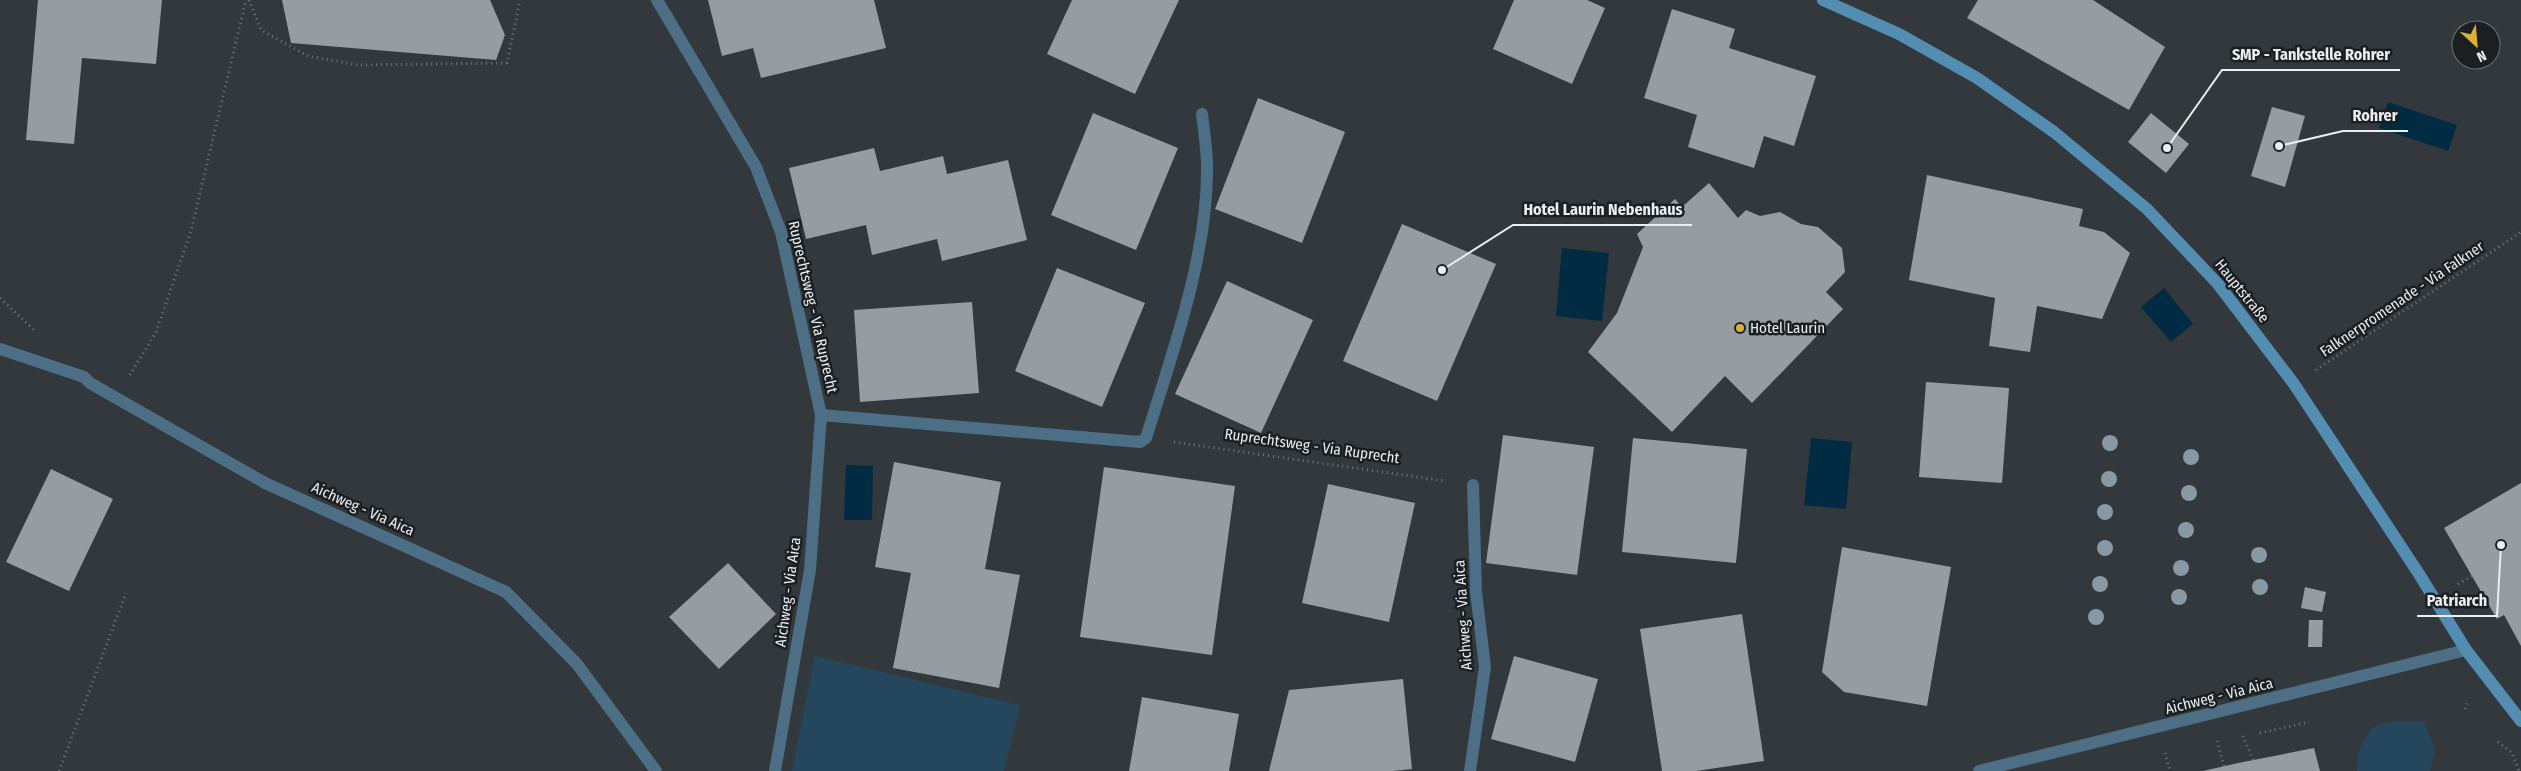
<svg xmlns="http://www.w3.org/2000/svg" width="2521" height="771" viewBox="0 0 2521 771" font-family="'Fira Sans Condensed',sans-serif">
	<rect width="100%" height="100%" fill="#32383c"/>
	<g fill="#24475e">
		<polygon points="815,656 1020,705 1004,771 792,771"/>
		<polygon points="2393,721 2424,721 2435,750 2430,771 2357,771 2358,753 2372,727"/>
	</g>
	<g fill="#002b42">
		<polygon points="2388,102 2457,125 2448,151 2379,128"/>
		<polygon points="1562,248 1609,253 1602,321 1556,316"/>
		<polygon points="2164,288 2193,324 2171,342 2141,307"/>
		<polygon points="1811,438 1852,442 1846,509 1804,505"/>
		<polygon points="846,465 873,466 872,520 844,520"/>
	</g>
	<g fill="#959ca2">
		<polygon points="38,0 162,0 156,64 82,58 74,144 26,140"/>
		<polygon points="282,0 490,0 505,35 496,60 291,43"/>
		<polygon points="708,0 874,0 886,48 761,78 753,48 722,56"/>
		<polygon points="1072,0 1179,0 1135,94 1047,54"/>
		<polygon points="1514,0 1587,0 1605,8 1572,84 1493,49"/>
		<polygon points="1978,0 2093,0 2165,47 2129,110 1967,18"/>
		<polygon points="1672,9 1735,29 1729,48 1816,76 1794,146 1764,136 1754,168 1688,147 1697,115 1644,98"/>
		<polygon points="1258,98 1345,132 1302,243 1215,209"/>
		<polygon points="2272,107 2305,116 2285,187 2251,176"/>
		<polygon points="1093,113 1178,148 1136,250 1051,215"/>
		<polygon points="2151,113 2189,144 2166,173 2128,142"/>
		<polygon points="874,148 880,171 943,156 947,174 1008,160 1027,240 942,261 937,239 872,255 866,225 806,239 789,168"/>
		<polygon points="1927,175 2083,209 2079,226 2104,232 2130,253 2102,319 2037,306 2030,352 1989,346 1995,298 1909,280"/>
		<polygon points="1709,183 1738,218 1746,210 1760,216 1780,212 1801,224 1818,227 1842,248 1845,272 1826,292 1843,309 1752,403 1725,376 1672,432 1588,352 1617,313 1643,247 1637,234 1675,199 1682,207"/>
		<polygon points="1402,224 1496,264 1437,401 1343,361"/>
		<polygon points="1057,268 1145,303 1102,407 1015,371"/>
		<polygon points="1227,281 1313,320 1261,433 1175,394"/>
		<polygon points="972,302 979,393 860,402 854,310"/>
		<polygon points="1926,382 2009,388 2002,483 1919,477"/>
		<polygon points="1503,435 1594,447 1577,575 1486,563"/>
		<polygon points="1633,438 1747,449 1736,563 1622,552"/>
		<polygon points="894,462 1001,482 985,569 1020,575 999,688 893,668 911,573 875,567"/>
		<polygon points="1104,467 1235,486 1212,655 1080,637"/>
		<polygon points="51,469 113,499 69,591 6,562"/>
		<polygon points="2521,483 2521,646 2504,615 2497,619 2444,528"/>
		<polygon points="1328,484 1415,503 1389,622 1302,603"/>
		<polygon points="1842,547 1951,567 1927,706 1844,692 1822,672"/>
		<polygon points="728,563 776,614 719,669 669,617"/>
		<polygon points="2305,587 2326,592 2322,612 2301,608"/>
		<polygon points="1742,614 1764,761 1696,771 1662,771 1640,629"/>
		<polygon points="2309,620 2323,620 2322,647 2308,647"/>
		<polygon points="1514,656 1598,679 1575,762 1491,739"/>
		<polygon points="1403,679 1412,769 1393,771 1269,771 1289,690"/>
		<polygon points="1142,697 1239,714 1229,771 1129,771"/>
		<polygon points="2314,748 2320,771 2203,771 2238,763"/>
	</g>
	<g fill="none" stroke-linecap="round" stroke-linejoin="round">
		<g stroke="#72777b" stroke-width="3" stroke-dasharray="1 4" stroke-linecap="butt">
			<polyline points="249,0 261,30 308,56 358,65 507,63 520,0"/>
			<polyline points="0,298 34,330"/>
			<polyline points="2316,370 2521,232"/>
			<polyline points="130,375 156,332 191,231 246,0"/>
			<polyline points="1174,442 1445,481"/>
			<polyline points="2458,584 2472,576"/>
			<polyline points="2465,709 2469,700"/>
			<polyline points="2260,733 2309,722"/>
			<polyline points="2243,736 2253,760"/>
			<polyline points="2217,741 2224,766"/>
			<polyline points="2498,742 2512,753 2519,771"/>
			<polyline points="2165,753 2170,771"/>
			<polyline points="59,771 126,593"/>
		</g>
		<polyline stroke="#4c6f86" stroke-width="12" points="1470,771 1485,667 1476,592 1473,485"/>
		<g stroke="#4c6f86" stroke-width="12">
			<polyline points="657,0 756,167 781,232 821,415 810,570 775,771"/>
			<polyline points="0,349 84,377 90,383 265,483 506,592 577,664 656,771"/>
			<path d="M 821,415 L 1140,442 L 1146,438 C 1172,354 1208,255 1207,167 C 1207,150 1204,131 1202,114"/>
			<polyline points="1979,771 2466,650"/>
		</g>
		<polyline stroke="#548db2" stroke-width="12" points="1823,0 1899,34 1977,78 2054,132 2147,209 2218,284 2294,384 2419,574 2466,650 2521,721"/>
	</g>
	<g fill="#8899a4">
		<circle cx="2110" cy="443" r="8"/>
		<circle cx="2191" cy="457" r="8"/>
		<circle cx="2109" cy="479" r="8"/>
		<circle cx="2189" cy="493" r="8"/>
		<circle cx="2105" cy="512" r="8"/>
		<circle cx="2186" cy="530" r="8"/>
		<circle cx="2105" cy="548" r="8"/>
		<circle cx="2259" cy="555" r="8"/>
		<circle cx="2181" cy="568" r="8"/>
		<circle cx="2100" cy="584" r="8"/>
		<circle cx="2260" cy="587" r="8"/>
		<circle cx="2179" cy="597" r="8"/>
		<circle cx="2096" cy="617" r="8"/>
	</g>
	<circle fill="#ddb133" stroke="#1c1f21" stroke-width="2" cx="1740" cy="328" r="5"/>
	<g text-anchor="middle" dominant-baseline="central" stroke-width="5" stroke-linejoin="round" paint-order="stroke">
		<g font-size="15" fill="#eaeef1" stroke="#1c1f21">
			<text transform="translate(2242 291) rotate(51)">Hauptstraße</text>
			<text transform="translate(2402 299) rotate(-34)">Falknerpromenade - Via Falkner</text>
			<text transform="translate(813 307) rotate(77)">Ruprechtsweg - Via Ruprecht</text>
			<text transform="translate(1312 446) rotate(8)">Ruprechtsweg - Via Ruprecht</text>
			<text transform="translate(363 509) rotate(24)">Aichweg - Via Aica</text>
			<text transform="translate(788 592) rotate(-82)">Aichweg - Via Aica</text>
			<text transform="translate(1463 615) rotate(-94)">Aichweg - Via Aica</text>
			<text transform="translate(2219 696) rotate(-14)">Aichweg - Via Aica</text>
		</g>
		<g font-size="15" fill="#eaeef1" stroke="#1c1f21" text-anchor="start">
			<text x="1750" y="328">Hotel Laurin</text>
		</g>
	</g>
	<path fill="none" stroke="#eaeef1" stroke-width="2" d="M2167 148L2222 70H2400M2279 146L2343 131H2408M1442 270L1513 225H1692M2501 545L2497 616H2417"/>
	<g fill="#eaeef1" stroke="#1c1f21" stroke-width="2">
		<circle cx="2167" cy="148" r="5"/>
		<circle cx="2279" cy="146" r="5"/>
		<circle cx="1442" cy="270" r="5"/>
		<circle cx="2501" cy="545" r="5"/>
	</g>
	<g font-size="16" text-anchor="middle" font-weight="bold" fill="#eaeef1" stroke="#1c1f21" stroke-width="5" stroke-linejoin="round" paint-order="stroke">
		<text x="2311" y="60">SMP - Tankstelle Rohrer</text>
		<text x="2375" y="121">Rohrer</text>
		<text x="1603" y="215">Hotel Laurin Nebenhaus</text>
		<text x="2457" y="606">Patriarch</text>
	</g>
	<g transform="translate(2476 45) rotate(154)"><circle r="24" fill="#1c1f21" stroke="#6e7274"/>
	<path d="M0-4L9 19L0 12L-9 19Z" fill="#ddb133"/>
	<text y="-8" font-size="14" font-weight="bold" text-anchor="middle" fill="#eaeef1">N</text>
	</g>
</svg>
